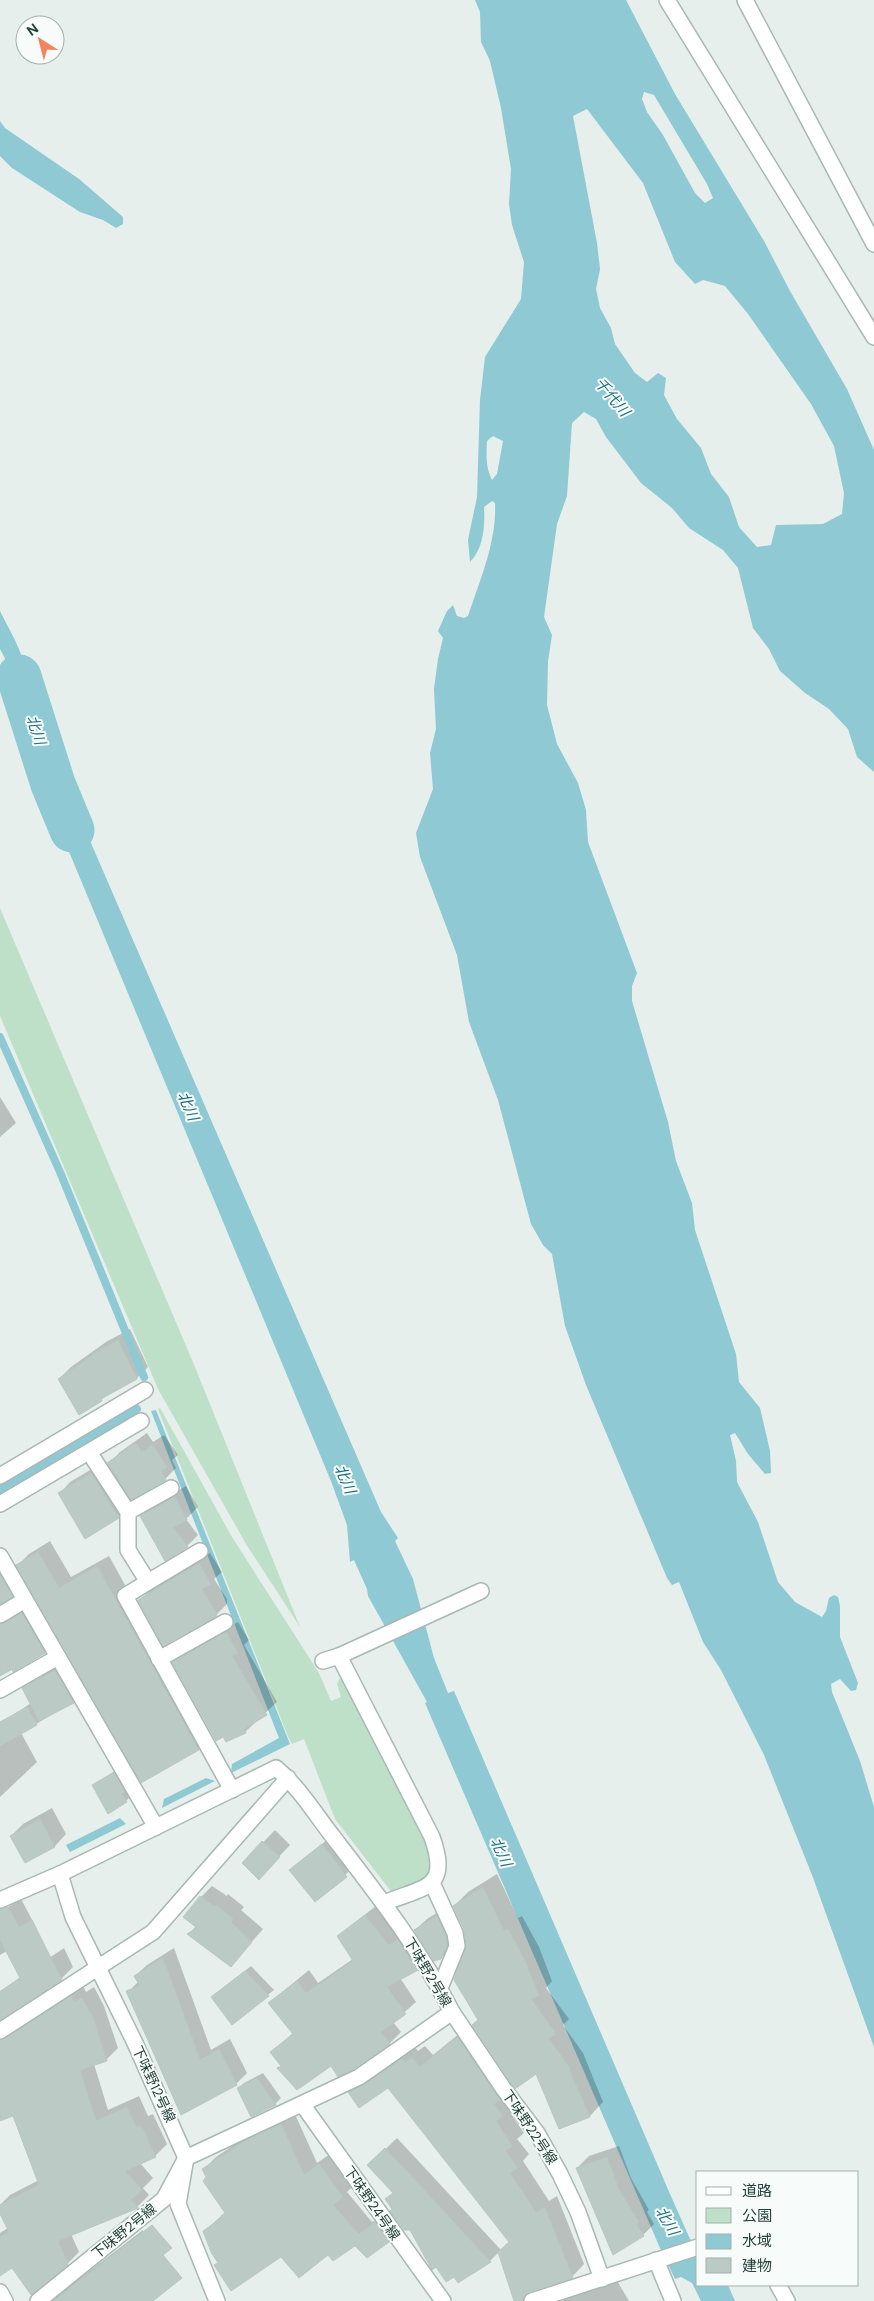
<svg xmlns="http://www.w3.org/2000/svg" width="874" height="2301" viewBox="0 0 874 2301" font-family="'DM Sans','Noto Sans JP',sans-serif">
	<rect width="100%" height="100%" fill="#e6efeb"/>
	<g fill="#bfe0c8">
		<polygon points="0,908 195,1367 300,1627 246,1544 158,1389 0,1016"/>
		<polygon points="160,1408 232,1537 319,1673 331,1701 341,1697 337,1684 340,1678 347,1684 435,1857 428,1877 393,1894 335,1819 304,1739 292,1744 287,1734 158,1409"/>
	</g>
	<g fill="#8ec9d4" fill-rule="evenodd">
		<path d="M 475,0 L 626,0 L 675,94 L 764,241 L 790,291 L 847,389 L 874,450 L 874,772 L 857,757 L 848,729 L 829,709 L 805,693 L 780,671 L 769,649 L 753,628 L 738,568 L 723,550 L 689,528 L 672,508 L 641,483 L 606,437 L 596,419 L 584,412 L 572,423 L 567,496 L 557,524 L 544,617 L 552,635 L 548,661 L 547,705 L 557,744 L 578,783 L 586,810 L 588,842 L 637,973 L 632,986 L 632,1001 L 668,1122 L 676,1161 L 692,1203 L 695,1230 L 736,1354 L 739,1382 L 760,1408 L 770,1451 L 771,1473 L 765,1474 L 748,1454 L 735,1433 L 730,1435 L 736,1461 L 737,1482 L 758,1522 L 778,1582 L 795,1602 L 822,1617 L 826,1611 L 829,1598 L 834,1595 L 838,1597 L 840,1606 L 840,1637 L 858,1683 L 856,1690 L 851,1691 L 840,1679 L 831,1684 L 832,1692 L 860,1761 L 874,1807 L 874,2047 L 812,1875 L 764,1755 L 721,1670 L 703,1642 L 679,1582 L 672,1585 L 667,1578 L 586,1385 L 565,1326 L 552,1254 L 543,1245 L 531,1224 L 498,1100 L 469,1022 L 457,955 L 420,857 L 416,833 L 433,789 L 430,753 L 436,729 L 434,689 L 438,659 L 443,638 L 438,631 L 447,611 L 453,605 L 457,616 L 464,618 L 468,616 C 480,580 497,541 495,503 L 492,501 L 484,507 C 485,525 484,548 470,562 L 468,540 L 477,497 L 480,400 L 485,357 L 521,299 L 524,262 L 512,225 L 509,204 L 511,169 L 501,108 L 490,61 L 481,42 L 480,12 ZM 644,92 L 654,95 L 707,184 L 713,198 L 705,203 L 695,193 L 663,135 L 647,112 L 642,99 ZM 587,109 L 643,183 L 675,262 L 695,284 L 703,280 L 725,286 L 748,314 L 811,404 L 834,446 L 844,493 L 842,514 L 823,524 L 776,525 L 771,545 L 757,547 L 739,527 L 729,497 L 711,474 L 701,448 L 677,419 L 664,395 L 666,378 L 658,373 L 647,382 L 635,373 L 615,344 L 611,328 L 600,308 L 596,289 L 600,269 L 597,243 L 573,116 ZM 493,436 L 503,441 L 497,474 L 492,480 C 486,468 486,455 487,441 Z"/>
		<polygon points="0,121 5,128 79,179 123,217 123,224 116,228 103,220 80,212 12,168 0,156"/>
		<path d="M 0,611 C 10,632 27,656 25,680 L 19,685 L 0,649 Z"/>
		<polygon points="58,767 381,1512 398,1538 395,1541 413,1579 434,1658 448,1693 454,1691 670,2194 690,2239 698,2244 698,2285 728,2285 735,2301 701,2301 692,2283 681,2277 675,2279 660,2248 425,1703 427,1702 368,1596 367,1589 354,1560 350,1562 347,1525 331,1481 40,782"/>
		<polygon points="156,1410 290,1744 231,1773 232,1764 279,1738 151,1411"/>
		<polygon points="206,1778 215,1781 162,1808 164,1799"/>
		<polygon points="120,1818 126,1824 70,1852 66,1845"/>
	</g>
	<g fill="#0003">
		<polygon points="0,1097 16,1123 0,1137"/>
		<polygon points="130,1329 148,1367 137,1378 108,1393 101,1400 59,1379 71,1367 106,1342"/>
		<polygon points="147,1433 153,1442 164,1435 178,1455 172,1460 176,1468 165,1479 109,1463 120,1452"/>
		<polygon points="102,1463 129,1506 118,1517 60,1493 70,1482"/>
		<polygon points="186,1486 198,1507 186,1519 198,1535 187,1546 142,1516 153,1505"/>
		<polygon points="50,1541 71,1577 109,1556 210,1738 199,1749 142,1781 18,1565 29,1554"/>
		<polygon points="210,1553 222,1572 214,1579 227,1599 227,1604 216,1615 140,1600 151,1589"/>
		<polygon points="0,1554 23,1584 3,1601 3,1609 34,1602 56,1641 45,1652 0,1676"/>
		<polygon points="238,1622 249,1640 244,1645 277,1702 245,1732 174,1663 185,1651"/>
		<polygon points="67,1659 84,1690 73,1702 21,1733 37,1762 0,1797 0,1728 3,1722 31,1703 24,1688 35,1677"/>
		<polygon points="120,1768 131,1796 126,1801 93,1786"/>
		<polygon points="52,1808 66,1834 55,1846 26,1862 11,1836 23,1824"/>
		<polygon points="275,1830 290,1845 270,1866 243,1863"/>
		<polygon points="334,1834 358,1864 315,1900 291,1870"/>
		<polygon points="497,1874 518,1918 522,1916 539,1947 552,1981 546,1988 569,2019 563,2025 583,2053 603,2102 590,2116 560,2128 536,2072 479,2020 465,1929 454,1906 468,1892"/>
		<polygon points="212,1886 227,1896 228,1894 244,1907 241,1910 263,1929 231,1965 189,1934 196,1926 201,1897"/>
		<polygon points="21,1899 37,1929 26,1940 0,1955 0,1912"/>
		<polygon points="377,1905 428,1958 417,1969 400,1978 416,2002 393,2022 401,2032 390,2043 354,2068 331,2064 278,2068 281,2065 272,2052 294,2032 269,2003 309,1970 318,1983 353,1959 338,1936"/>
		<polygon points="449,1905 453,1946 441,1958 415,1930 427,1919"/>
		<polygon points="64,1948 73,1967 61,1979 3,2016 3,2024 83,1986 86,1992 94,1987 104,2006 118,2048 106,2060 94,2064 108,2110 139,2096 148,2116 153,2114 167,2144 155,2156 140,2163 153,2178 143,2188 149,2195 137,2207 71,2234 79,2252 67,2264 9,2262 0,2275 0,2233 8,2228 0,2212 0,2205 10,2195 39,2180 10,2102 0,2087 0,1991"/>
		<polygon points="174,1948 211,2050 230,2039 247,2073 236,2084 181,2113 128,1992 139,1981 135,1976 147,1965"/>
		<polygon points="251,1966 274,1990 232,2023 218,1992"/>
		<polygon points="470,2025 512,2086 507,2092 515,2103 508,2109 524,2133 517,2139 529,2154 523,2161 549,2201 557,2196 584,2264 572,2277 499,2252 490,2261 410,2228 407,2230 392,2211 390,2213 401,2228 367,2257 355,2244 329,2254 281,2256 219,2262 204,2231 226,2212 203,2170 216,2157 259,2128 294,2112 317,2163 333,2152 356,2183 347,2192 372,2222 393,2209 387,2199 394,2192 369,2165 397,2138 501,2250 510,2241 388,2087 350,2092 362,2080 415,2047 418,2051 425,2046 433,2055"/>
		<polygon points="263,2073 281,2098 275,2104 252,2115 238,2088 244,2083"/>
		<polygon points="619,2146 631,2178 649,2210 647,2212 654,2224 643,2235 577,2168 589,2156"/>
		<polygon points="143,2230 160,2291 152,2301 50,2301"/>
		<polygon points="613,2274 629,2301 563,2301 580,2284"/>
	</g>
	<g fill="none" stroke-linecap="round" stroke-linejoin="round">
		<g stroke="#8ec9d4" stroke-width="8">
			<polyline points="0,1037 60,1172 144,1377"/>
			<polyline points="0,1490 137,1409"/>
		</g>
		<polyline stroke="#8ec9d4" stroke-width="45" points="19,677 53,784 72,830"/>
	</g>
	<g fill="#bbcac4" stroke="#b8c9c2">
		<polygon points="118,1340 137,1379 101,1399 102,1401 79,1415 58,1379 93,1355 92,1354"/>
		<polygon points="136,1443 142,1452 153,1445 167,1467 161,1471 166,1480 131,1500 107,1463"/>
		<polygon points="91,1473 119,1518 85,1539 58,1493"/>
		<polygon points="175,1497 187,1520 173,1527 188,1547 165,1561 140,1516"/>
		<polygon points="38,1552 59,1588 97,1566 199,1750 141,1783 16,1565"/>
		<polygon points="199,1563 211,1584 202,1589 216,1612 215,1613 217,1616 163,1646 138,1600"/>
		<polygon points="0,1575 13,1597 0,1604"/>
		<polygon points="22,1613 45,1653 13,1672 12,1669 0,1676 0,1624"/>
		<polygon points="226,1632 238,1653 232,1656 267,1715 244,1729 246,1733 226,1742 223,1737 216,1741 172,1662"/>
		<polygon points="55,1670 74,1703 39,1721 22,1688"/>
		<polygon points="27,1707 37,1725 0,1746 0,1722"/>
		<polygon points="114,1772 125,1792 121,1793 127,1802 108,1814 92,1785"/>
		<polygon points="40,1819 55,1847 25,1863 10,1836"/>
		<polygon points="262,1841 280,1857 259,1880 242,1863"/>
		<polygon points="322,1844 347,1877 315,1902 289,1870"/>
		<polygon points="483,1887 504,1931 508,1929 525,1961 539,1996 531,1999 556,2034 549,2039 570,2068 569,2069 590,2117 559,2129 536,2074 515,2089 472,2025 478,2020 454,1980 466,1945 464,1929 453,1906"/>
		<polygon points="200,1896 214,1906 216,1905 233,1919 231,1922 252,1942 231,1967 187,1934 197,1928 183,1917"/>
		<polygon points="8,1907 19,1927 32,1920 62,1980 0,2020 0,1992 20,1978 0,1940 0,1909"/>
		<polygon points="365,1915 389,1945 398,1940 418,1970 387,1987 406,2014 381,2032 390,2044 354,2069 338,2077 331,2066 297,2090 277,2068 281,2066 270,2052 293,2034 268,2003 297,1981 306,1993 353,1961 337,1936"/>
		<polygon points="437,1916 446,1936 447,1945 441,1959 434,1961 414,1930"/>
		<polygon points="163,1958 200,2060 219,2049 237,2085 181,2115 126,1991 140,1986 134,1976"/>
		<polygon points="245,1971 269,1996 232,2025 211,1997"/>
		<polygon points="71,1996 74,2002 82,1998 93,2018 107,2061 80,2070 96,2121 127,2107 136,2127 141,2125 156,2157 125,2171 142,2190 131,2200 138,2208 58,2241 68,2265 31,2295 12,2268 0,2276 0,2237 9,2232 0,2214 0,2205 39,2185 13,2116 0,2121 0,2040"/>
		<polygon points="457,2037 500,2100 494,2104 503,2116 496,2121 512,2146 505,2151 518,2168 510,2173 536,2212 545,2208 573,2278 529,2292 525,2295 523,2301 514,2301 498,2252 509,2242 388,2088 359,2108 348,2092 364,2085 402,2058 405,2062 412,2058 420,2067"/>
		<polygon points="257,2078 276,2105 251,2117 237,2088"/>
		<polygon points="281,2124 304,2175 319,2164 343,2197 333,2205 359,2234 375,2222 389,2242 367,2258 355,2246 333,2261 328,2255 299,2278 281,2257 231,2291 214,2265 218,2263 211,2252 203,2231 222,2218 221,2216 225,2213 203,2181 206,2177 202,2169 245,2141"/>
		<polygon points="385,2148 491,2262 458,2283 454,2277 446,2282 436,2267 432,2270 410,2230 404,2230 390,2211 392,2209 385,2199 393,2193 367,2165"/>
		<polygon points="607,2157 619,2190 639,2222 636,2224 644,2236 613,2255 576,2168"/>
		<polygon points="152,2225 172,2248 163,2255 182,2278 153,2301 53,2301"/>
	</g>
	<g fill="none" stroke-linecap="round" stroke-linejoin="round">
		<g stroke="#a8b8b2" stroke-width="18">
			<g id="minor">
				<polyline points="667,0 874,337"/>
				<polyline points="745,0 874,244"/>
				<polyline points="89,1452 128,1512 128,1550 148,1582 125,1596 232,1790"/>
				<polyline points="0,1476 145,1390"/>
				<polyline points="0,1504 141,1421"/>
				<polyline points="128,1512 171,1488"/>
				<polyline points="0,1556 156,1827"/>
				<polyline points="148,1582 200,1551"/>
				<polyline points="0,1615 25,1600"/>
				<path d="M 339,1656 L 432,1837 C 450,1889 426,1886 384,1903"/>
				<polyline points="159,1659 225,1622"/>
				<polyline points="323,1661 339,1656 481,1591"/>
				<polyline points="0,1690 58,1657"/>
				<polyline points="60,1874 73,1917 135,2043 186,2158 178,2204 217,2301"/>
				<polyline points="432,1883 455,1933 457,1946 440,1988"/>
				<path d="M 0,1900 L 60,1874 L 276,1768 C 300,1788 315,1814 334,1838 C 377,1894 420,1949 452,2012 L 359,2077 L 186,2158 L 164,2199 L 38,2301"/>
				<polyline points="452,2012 503,2088 537,2133 560,2174 578,2212 602,2279"/>
				<polyline points="0,2031 153,1932 288,1778"/>
				<polyline points="302,2104 443,2301"/>
				<polyline points="656,2260 673,2301"/>
				<polyline points="778,2285 787,2301"/>
				<polyline points="0,2292 5,2301"/>
				<polyline points="532,2301 698,2247"/>
			</g>
		</g>
		<use href="#minor" stroke="#fff" stroke-width="15"/>
	</g>
	<g text-anchor="middle" dominant-baseline="central" stroke-width="4" stroke-linejoin="round" paint-order="stroke">
		<g font-size="14" fill="#24423a" stroke="#f7fbf9">
			<text transform="translate(428 1972) rotate(59)">下味野2号線</text>
			<text transform="translate(154 2084) rotate(65)">下味野12号線</text>
			<text transform="translate(530 2127) rotate(56)">下味野22号線</text>
			<text transform="translate(372 2203) rotate(55)">下味野24号線</text>
			<text transform="translate(124 2231) rotate(-39)">下味野2号線</text>
		</g>
		<g font-size="15" font-style="italic" fill="#1c6f80" stroke="#f7fbf9">
			<text transform="translate(612 397) rotate(50)">千代川</text>
			<text transform="translate(36 730) rotate(72)">北川</text>
			<text transform="translate(188 1106) rotate(67)">北川</text>
			<text transform="translate(345 1479) rotate(67)">北川</text>
			<text transform="translate(501 1852) rotate(66)">北川</text>
			<text transform="translate(667 2221) rotate(60)">北川</text>
		</g>
	</g>
	<rect x="696" y="2171" width="162" height="115" fill="#f7fbf9" stroke="#a3b1ad"/>
	<rect x="706" y="2187" width="25" height="8" fill="#ffffff" stroke="#a3b1ad"/>
	<text x="742" y="2196" font-size="15" fill="#24423a">道路</text>
	<rect x="706" y="2208" width="25" height="15" fill="#bfe0c8" stroke="#a3b1ad"/>
	<text x="742" y="2221" font-size="15" fill="#24423a">公園</text>
	<rect x="706" y="2234" width="25" height="15" fill="#8ec9d4" stroke="#a3b1ad"/>
	<text x="742" y="2246" font-size="15" fill="#24423a">水域</text>
	<rect x="706" y="2258" width="25" height="15" fill="#bbcac4" stroke="#a3b1ad"/>
	<text x="742" y="2271" font-size="15" fill="#24423a">建物</text>
	<g transform="translate(40 40) rotate(324)"><circle r="24" fill="#f7fbf9" stroke="#a3b1ad"/>
	<path d="M0-4L9 19L0 12L-9 19Z" fill="#f4845f"/>
	<text y="-8" font-size="14" font-weight="bold" text-anchor="middle" fill="#24423a">N</text>
	</g>
</svg>
